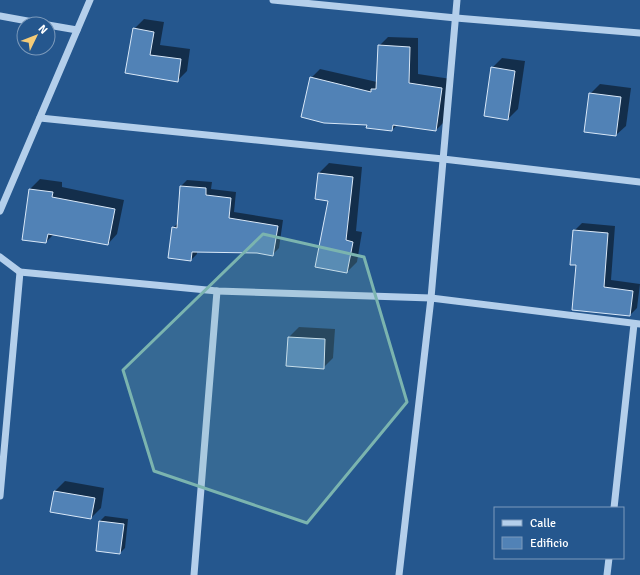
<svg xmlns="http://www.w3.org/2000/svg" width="640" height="575" viewBox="0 0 640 575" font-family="Signika,sans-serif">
	<rect width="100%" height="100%" fill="#25578e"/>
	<g fill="#0007">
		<polygon points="144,19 164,22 160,45 190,49 187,71 177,81 126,72 134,29"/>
		<polygon points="388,37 418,38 418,74 451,79 445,121 436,130 397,125 392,130 368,124 311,78 320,69 377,82 379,46"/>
		<polygon points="502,58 525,61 518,109 508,119 492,68"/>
		<polygon points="600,84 631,88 626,126 616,135 590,94"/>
		<polygon points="329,163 362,167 356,231 362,232 357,262 347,272 330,200 319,173"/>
		<polygon points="40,179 62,182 62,187 124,200 117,234 108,244 54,234 46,242 30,189"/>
		<polygon points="187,180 212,182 211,189 236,192 234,212 283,220 279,248 272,255 257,252 197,251 197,254 191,260 173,228 178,223 181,186"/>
		<polygon points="582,223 615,226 611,280 640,284 637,308 630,315 577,264 574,231"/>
		<polygon points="299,327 335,329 333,358 323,368 289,337"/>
		<polygon points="65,481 104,488 101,508 91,518 55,491"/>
		<polygon points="105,516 128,519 125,548 120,553 100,521"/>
	</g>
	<g fill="#5182b6" stroke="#d9e8f8">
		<polygon points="133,28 154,32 150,55 181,59 178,82 125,73"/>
		<polygon points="378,45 410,47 409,83 442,88 436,131 393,125 392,131 366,128 367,125 324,123 301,117 310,77 371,92 371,89 376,89"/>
		<polygon points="491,67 515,71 508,120 484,116"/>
		<polygon points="589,93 621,97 616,136 584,132"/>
		<polygon points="318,173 353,177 346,240 353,242 347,273 315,267 328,201 315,199"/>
		<polygon points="180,186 206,188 206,195 231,198 229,218 278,226 273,256 257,253 192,252 191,261 168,258 172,227 177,228"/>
		<polygon points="29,189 53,192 52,197 115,209 108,245 48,234 46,243 22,240"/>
		<polygon points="573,230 608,233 604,287 633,291 630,316 572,310 576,265 570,265"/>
		<polygon points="288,337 325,339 324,369 286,366"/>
		<polygon points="54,491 95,498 91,519 50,512"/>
		<polygon points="99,521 124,524 120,554 96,551"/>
	</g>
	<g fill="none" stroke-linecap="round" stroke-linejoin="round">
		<g stroke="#b4cfeb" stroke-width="7">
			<polyline points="273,0 456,18 640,33"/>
			<polyline points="0,16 44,24"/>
			<polyline points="48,25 77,30"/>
			<polyline points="40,118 443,159 640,182"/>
			<polyline points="0,211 90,0"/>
			<polyline points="0,257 20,272 217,291 431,298 640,324"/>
			<polyline points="0,496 20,272"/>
			<polyline points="614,508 634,324"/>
			<polyline points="194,575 217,291"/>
			<polyline points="399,575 431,298 457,0"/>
			<polyline points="607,575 609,558"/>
		</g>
	</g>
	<path fill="#7bb4af" fill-opacity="0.2" stroke="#7bb4af" stroke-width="3" stroke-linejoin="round" d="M 263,234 L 364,257 L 407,402 L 307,523 L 154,471 L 123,370 Z"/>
	<rect x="494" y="507" width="130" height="52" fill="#25578e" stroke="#7c9abb"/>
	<rect x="502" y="520" width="20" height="6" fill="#b4cfeb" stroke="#7c9abb"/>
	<text x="530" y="527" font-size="12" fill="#ffffff">Calle</text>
	<rect x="502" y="537" width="20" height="12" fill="#5182b6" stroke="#7c9abb"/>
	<text x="530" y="547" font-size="12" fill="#ffffff">Edificio</text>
	<g transform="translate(36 36) rotate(47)"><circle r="19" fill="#25578e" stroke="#7c9abb"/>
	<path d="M0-3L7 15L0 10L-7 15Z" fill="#f5cc78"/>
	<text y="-6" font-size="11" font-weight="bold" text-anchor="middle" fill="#ffffff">N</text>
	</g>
</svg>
